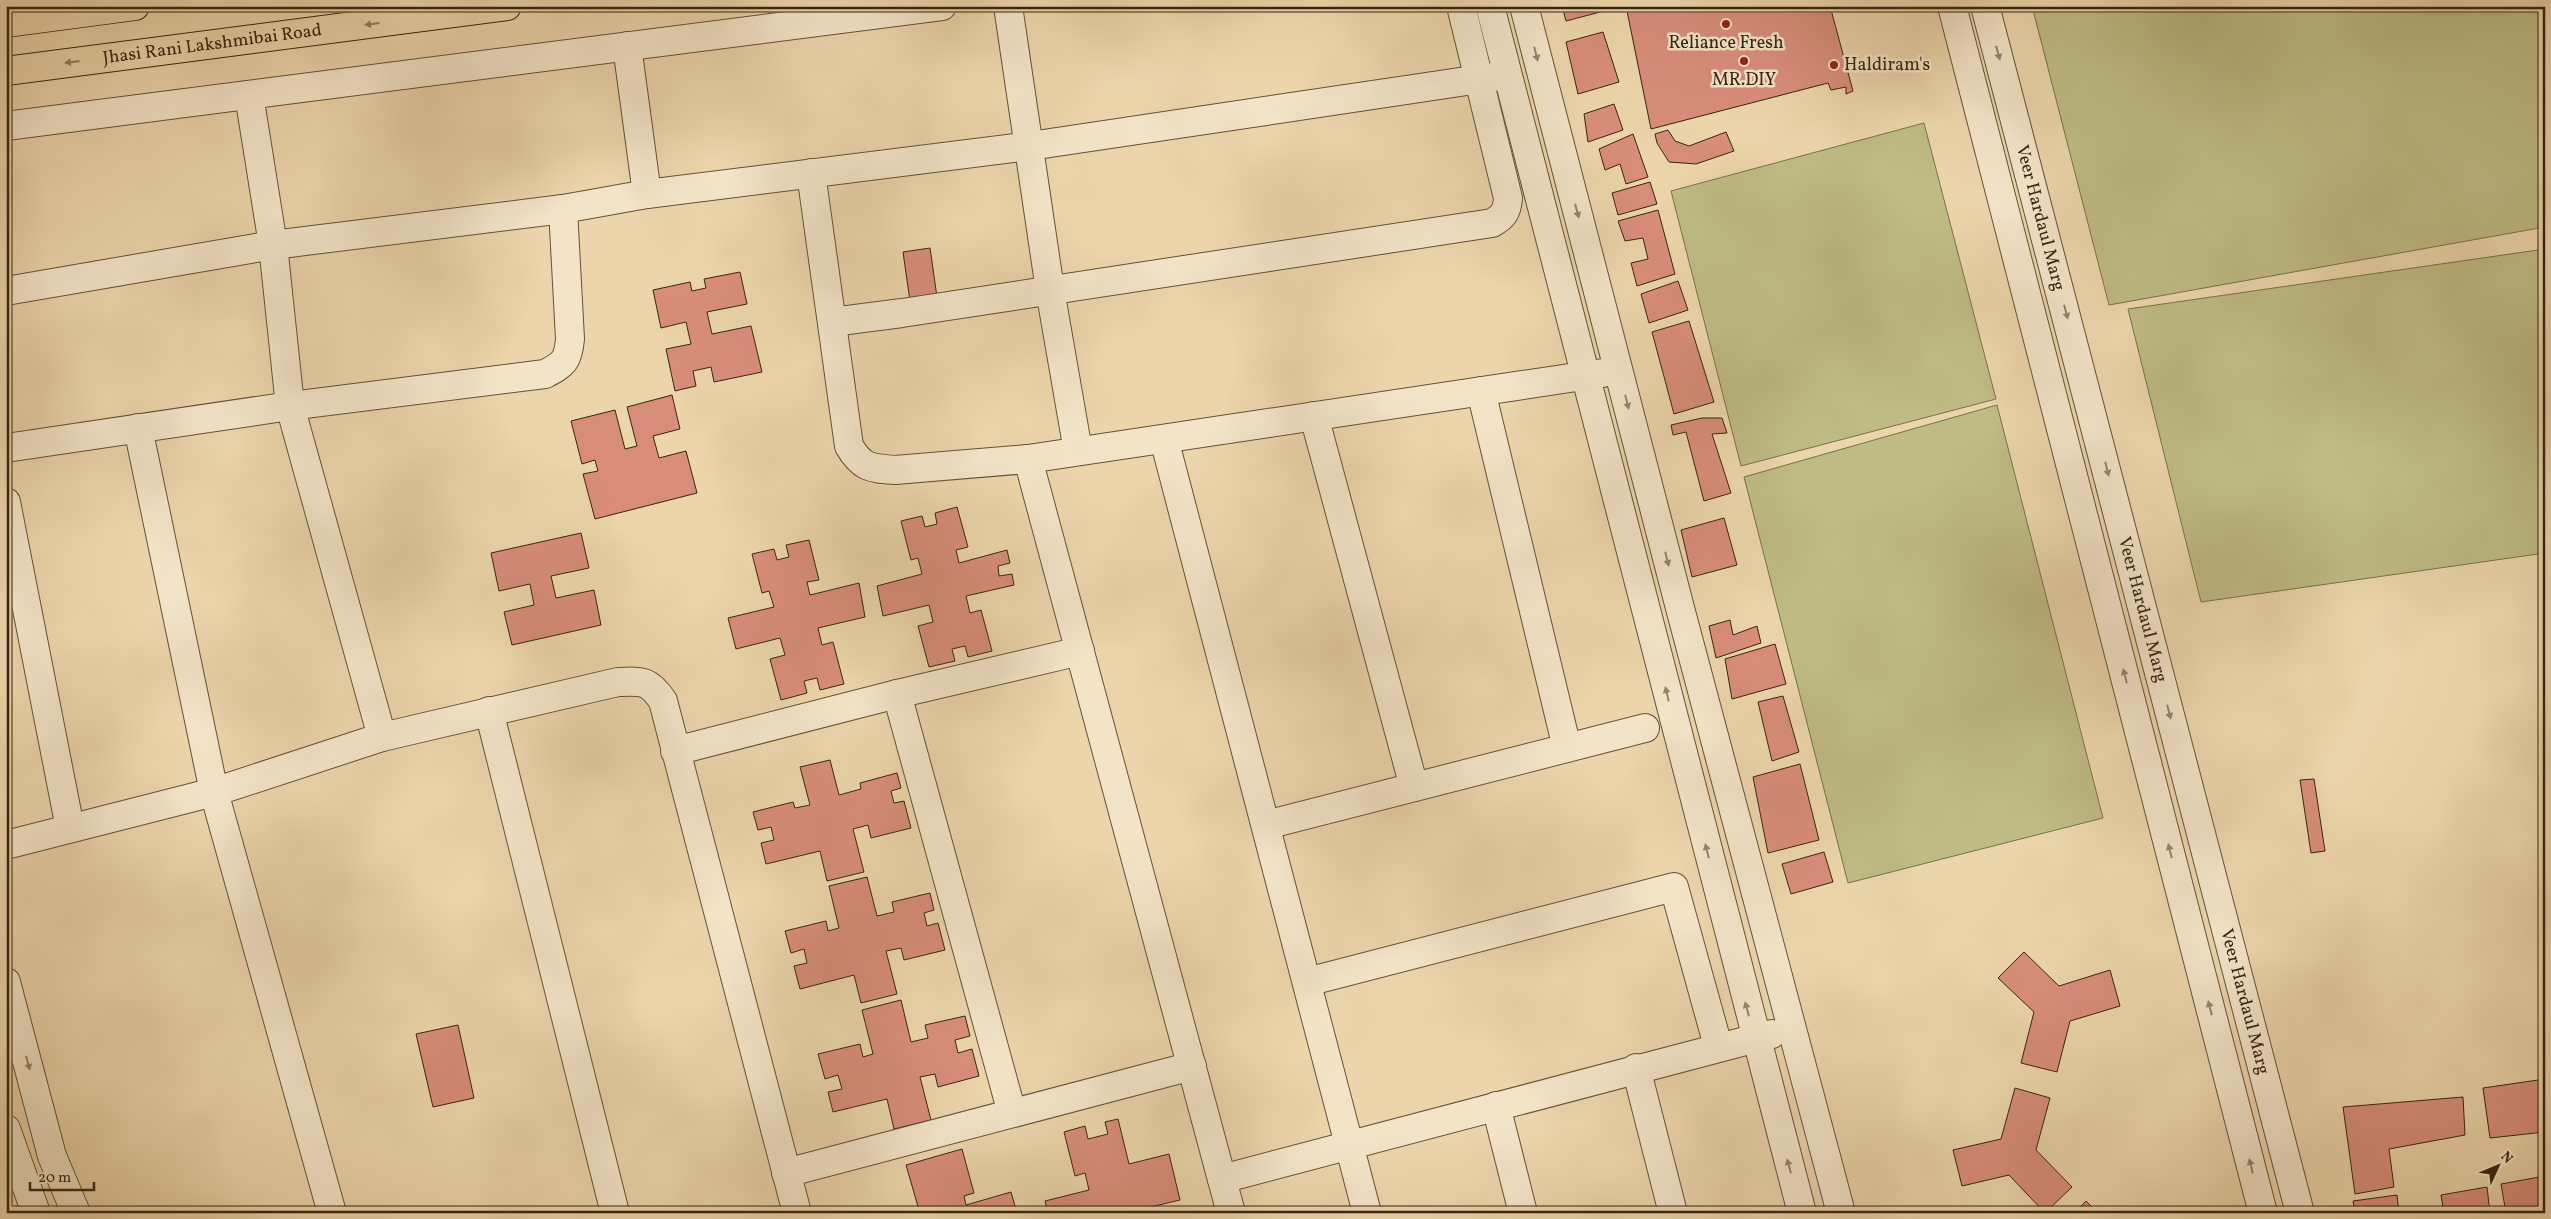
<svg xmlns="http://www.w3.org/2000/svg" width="2551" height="1219" viewBox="0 0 2551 1219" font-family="Vollkorn,serif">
	<rect width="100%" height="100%" fill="#ecd5ab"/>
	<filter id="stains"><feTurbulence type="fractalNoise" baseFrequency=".004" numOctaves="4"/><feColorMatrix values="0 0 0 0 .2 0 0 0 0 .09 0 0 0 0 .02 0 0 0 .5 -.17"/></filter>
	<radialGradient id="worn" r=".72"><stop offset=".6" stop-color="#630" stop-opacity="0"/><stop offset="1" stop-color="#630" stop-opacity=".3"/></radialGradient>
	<g fill="#bebb84" stroke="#7a704a">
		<polygon points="2032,6 2544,6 2545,227 2109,305"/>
		<polygon points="1924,123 1996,399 1741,466 1671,191"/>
		<polygon points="2545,249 2545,553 2201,602 2128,309"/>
		<polygon points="1997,405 2103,818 1848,883 1744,477"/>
	</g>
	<g fill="#d88d7b" stroke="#372511">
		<polygon points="1562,6 1607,6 1608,10 1566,21"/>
		<polygon points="1626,6 1830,6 1853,91 1846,94 1846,87 1831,90 1828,83 1651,129"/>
		<polygon points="1603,32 1619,82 1578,94 1566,42"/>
		<polygon points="1614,104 1623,130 1588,142 1584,114"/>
		<polygon points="1668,130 1675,141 1689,146 1726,132 1734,151 1696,164 1669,162 1657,143 1655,134"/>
		<polygon points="1633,134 1648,177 1626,184 1620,164 1605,170 1599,149"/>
		<polygon points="1650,182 1657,204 1618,215 1612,193"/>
		<polygon points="1658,210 1675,274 1637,286 1631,263 1648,259 1643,238 1625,241 1618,221"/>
		<polygon points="930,248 937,297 910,301 903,252"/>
		<polygon points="740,272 747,304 707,312 712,334 751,326 762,372 714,382 711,367 693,371 696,386 675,391 666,349 691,344 686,322 661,328 653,290 690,282 692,291 706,288 704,279"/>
		<polygon points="1678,281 1688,310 1649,323 1641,294"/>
		<polygon points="1689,321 1714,402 1674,414 1652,332"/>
		<polygon points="672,395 680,429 653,436 659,458 686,451 697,493 595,519 583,474 598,471 595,460 582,464 571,421 615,410 625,449 637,446 627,407"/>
		<polygon points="1702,418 1722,418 1727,433 1712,434 1731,493 1704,501 1686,432 1673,435 1671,425"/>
		<polygon points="957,507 968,547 956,550 959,563 1007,550 1010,563 998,566 999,576 1012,574 1014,585 966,596 970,613 981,610 992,651 968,657 965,646 952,649 955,661 929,667 918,626 933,622 929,605 883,616 877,586 922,574 918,558 911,560 901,521 922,516 925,527 937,524 935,513"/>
		<polygon points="1724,518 1737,565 1692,577 1681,530"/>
		<polygon points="581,533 589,568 551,576 556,598 594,590 601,625 512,645 504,612 534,605 530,584 499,591 491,553"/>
		<polygon points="809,540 819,580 807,582 810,595 859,583 865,617 818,628 822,645 833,642 844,684 820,690 817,678 804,681 807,693 781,700 770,659 785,655 780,638 736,649 728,618 774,607 769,591 762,593 752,554 774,549 777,560 789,557 786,545"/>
		<polygon points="1730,620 1733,635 1757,626 1761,643 1716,658 1709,626"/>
		<polygon points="1775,644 1786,684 1732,699 1725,659"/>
		<polygon points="1783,696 1799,752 1772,761 1758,702"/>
		<polygon points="830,760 839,795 861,789 860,783 897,773 901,788 891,791 894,803 904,801 911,828 871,838 868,825 853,829 864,872 827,881 820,851 766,864 761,843 774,840 771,827 758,830 753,812 793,802 795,808 810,805 800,767"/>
		<polygon points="1800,764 1819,840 1768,853 1753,777"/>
		<polygon points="2314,779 2325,851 2311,853 2300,780"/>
		<polygon points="1824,852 1833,882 1791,894 1782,864"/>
		<polygon points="867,877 877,916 894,912 892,902 930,893 934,910 924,913 927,926 938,923 945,950 904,960 901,948 886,951 897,994 861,1003 854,975 800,989 794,966 807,963 804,949 791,953 785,931 826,921 828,931 839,928 829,886"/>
		<polygon points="2024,952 2059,986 2110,970 2120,1006 2070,1021 2057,1072 2021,1063 2034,1012 1998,978"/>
		<polygon points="901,1000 911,1042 928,1038 925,1025 965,1016 970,1036 955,1040 958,1053 972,1049 979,1076 938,1087 935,1074 920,1077 931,1120 894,1129 887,1099 833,1112 828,1092 842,1089 838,1075 825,1079 818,1054 860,1044 863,1057 873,1054 862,1010"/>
		<polygon points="458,1025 474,1098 433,1107 416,1034"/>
		<polygon points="2545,1079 2545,1132 2490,1138 2483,1088"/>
		<polygon points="2015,1088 2050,1098 2036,1150 2072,1187 2045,1213 2009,1175 1962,1186 1953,1150 2001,1139"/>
		<polygon points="2463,1097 2465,1135 2389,1149 2394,1187 2355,1194 2343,1107"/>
		<polygon points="1118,1119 1129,1164 1169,1154 1180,1200 1134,1211 1135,1213 1048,1213 1045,1201 1089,1190 1085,1173 1075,1176 1064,1132 1085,1126 1088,1139 1108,1134 1105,1122"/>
		<polygon points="962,1149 974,1193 964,1196 966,1205 1011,1192 1017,1213 929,1213 927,1208 919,1210 906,1165"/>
		<polygon points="2545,1176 2545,1213 2506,1213 2501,1184"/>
		<polygon points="2487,1187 2490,1213 2444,1213 2441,1195"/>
		<polygon points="2397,1195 2399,1213 2355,1213 2353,1201"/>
		<polygon points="2086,1201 2098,1213 2075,1213"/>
	</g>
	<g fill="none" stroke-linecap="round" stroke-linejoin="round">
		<g stroke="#645138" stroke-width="30">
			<g id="minor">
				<polyline points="1008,6 1050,290 1078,451"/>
				<path d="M 1490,6 C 1594,408 1695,811 1802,1213"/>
				<polyline points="1524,6 1680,608 1841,1213"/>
				<polyline points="1952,6 2263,1213"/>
				<path id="s1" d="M 1985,6 L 2300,1213"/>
				<polyline points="627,46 647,194"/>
				<polyline points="249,95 273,245 290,406 382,737"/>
				<polyline points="6,126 942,6"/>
				<path d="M 811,173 L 849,446 C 862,468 870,468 895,470 L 1028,459 L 1603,373"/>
				<polyline points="6,291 273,245 563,209 647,194 1030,146 1507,75"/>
				<path d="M 832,322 L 902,313 L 1492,223 C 1503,217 1507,212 1508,198 L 1461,6"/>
				<polyline points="1481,391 1567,748"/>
				<polyline points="1314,416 1414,787"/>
				<polyline points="138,428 214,792 332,1213"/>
				<polyline points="1164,439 1367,1213"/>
				<path d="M 6,448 L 290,406 L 545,374 C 564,364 568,361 570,339 L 563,209"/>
				<polyline points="1028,459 1231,1213"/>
				<polyline points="6,502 70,828"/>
				<polyline points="897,694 1012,1113"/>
				<polyline points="489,711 615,1213"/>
				<polyline points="675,751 897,694 1080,651"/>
				<polyline points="1266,825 1645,728"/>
				<path d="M 6,845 L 214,792 L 382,737 L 618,682 C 642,681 649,680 663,701 L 797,1213"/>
				<polyline points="6,982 52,1156 76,1213"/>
				<polyline points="1307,982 1674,887 1718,1046"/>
				<polyline points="1636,1068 1673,1213"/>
				<polyline points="1496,1106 1523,1213"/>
				<polyline points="6,1129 36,1213"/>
				<polyline points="786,1173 1192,1066"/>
				<polyline points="1222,1179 1772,1034"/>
			</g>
		</g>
		<g stroke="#372511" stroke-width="30">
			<g id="major">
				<polyline points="6,23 135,6"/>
				<path id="s2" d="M 6,71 L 507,6"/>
			</g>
		</g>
		<use href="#minor" stroke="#f3e4c8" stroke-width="28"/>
		<use href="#major" stroke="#ecd5ab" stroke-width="28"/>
	</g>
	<defs><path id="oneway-solid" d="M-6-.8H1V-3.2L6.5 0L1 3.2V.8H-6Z" transform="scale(1.25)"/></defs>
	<g fill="#927d5e">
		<use href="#oneway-solid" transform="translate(372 24) rotate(173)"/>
		<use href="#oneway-solid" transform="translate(72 62) rotate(173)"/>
	</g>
	<g fill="#95846c">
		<use href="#oneway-solid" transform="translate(1998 53) rotate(75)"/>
		<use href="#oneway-solid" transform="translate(1536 54) rotate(76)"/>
		<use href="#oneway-solid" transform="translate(1577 211) rotate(75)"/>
		<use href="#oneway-solid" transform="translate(2066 312) rotate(75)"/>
		<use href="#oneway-solid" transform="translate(1627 402) rotate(76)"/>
		<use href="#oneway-solid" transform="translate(2107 469) rotate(76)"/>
		<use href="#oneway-solid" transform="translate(1667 559) rotate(76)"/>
		<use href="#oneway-solid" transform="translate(2125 676) rotate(-104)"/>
		<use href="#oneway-solid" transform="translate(1667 694) rotate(-104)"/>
		<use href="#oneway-solid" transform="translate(2169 712) rotate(76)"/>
		<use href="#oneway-solid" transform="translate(1707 851) rotate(-104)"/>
		<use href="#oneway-solid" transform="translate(2170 851) rotate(-104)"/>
		<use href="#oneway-solid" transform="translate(2210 1008) rotate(-104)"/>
		<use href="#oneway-solid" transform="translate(1747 1009) rotate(-105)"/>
		<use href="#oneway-solid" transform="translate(28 1063) rotate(75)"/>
		<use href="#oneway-solid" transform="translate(1789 1166) rotate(-105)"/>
		<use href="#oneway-solid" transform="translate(2251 1166) rotate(-104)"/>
	</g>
	<g fill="#8f2418" stroke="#f3e4c8" stroke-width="2">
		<circle cx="1726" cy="24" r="5"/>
		<circle cx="1744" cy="61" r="5"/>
		<circle cx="1834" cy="65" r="5"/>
	</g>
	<g text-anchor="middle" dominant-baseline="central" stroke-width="5" stroke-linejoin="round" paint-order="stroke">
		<g font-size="18" fill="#372511" stroke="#f3e4c8">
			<text x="1726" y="43">Reliance Fresh</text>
			<text x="1844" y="65" text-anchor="start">Haldiram's</text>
			<text x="1744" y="80">MR.DIY</text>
		</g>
		<g font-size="18" fill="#372511" stroke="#f3e4c8">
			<text stroke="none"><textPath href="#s2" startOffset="208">Jhasi Rani Lakshmibai Road</textPath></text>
			<text stroke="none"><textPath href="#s1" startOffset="219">Veer Hardaul Marg</textPath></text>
			<text stroke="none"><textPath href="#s1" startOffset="624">Veer Hardaul Marg</textPath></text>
			<text stroke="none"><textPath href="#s1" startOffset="1029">Veer Hardaul Marg</textPath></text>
		</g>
	</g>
	<rect width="2551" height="1219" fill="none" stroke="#ecd5ab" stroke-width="25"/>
	<rect x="8" y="8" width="2536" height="1204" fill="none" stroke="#372511" stroke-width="2.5"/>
	<rect x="12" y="12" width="2526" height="1194" fill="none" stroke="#372511"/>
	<g transform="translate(2498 1166) rotate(46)" stroke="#f3e4c8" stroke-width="4" paint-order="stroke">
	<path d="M0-4L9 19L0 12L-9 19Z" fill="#372511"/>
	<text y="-8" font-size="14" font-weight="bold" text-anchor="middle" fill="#372511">N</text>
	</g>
	<path d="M30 1182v8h64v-8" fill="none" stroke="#372511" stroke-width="2.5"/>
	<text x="38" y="1182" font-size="15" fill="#372511" stroke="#f3e4c8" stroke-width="4" paint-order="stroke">20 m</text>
	<rect width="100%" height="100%" filter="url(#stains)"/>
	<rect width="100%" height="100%" fill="url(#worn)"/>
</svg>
